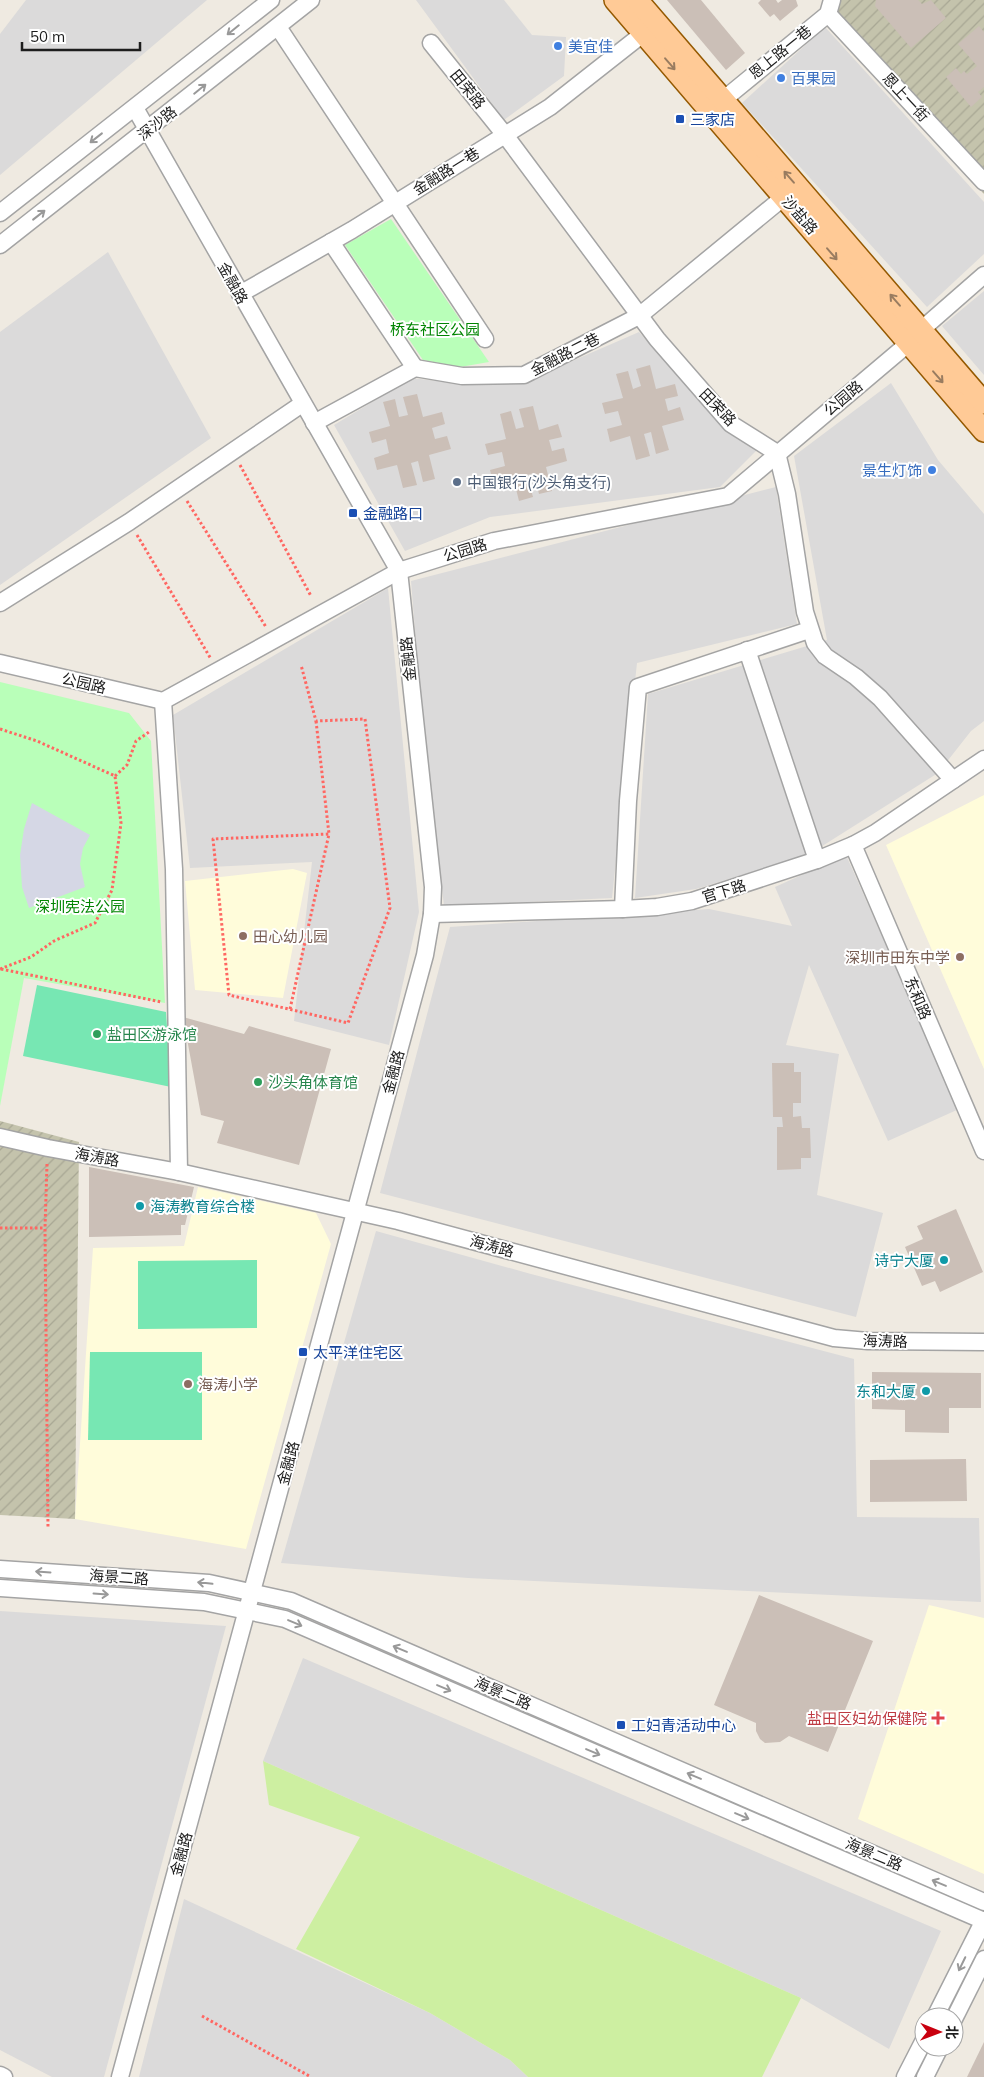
<svg xmlns="http://www.w3.org/2000/svg" width="984" height="2077" viewBox="0 0 984 2077" font-family="Mulish,'Noto Sans SC',sans-serif">
	<defs>
		<pattern id="construction-furrows" width="10" height="10" patternUnits="userSpaceOnUse" patternTransform="scale(1.25)"><rect width="10" height="10" fill="#c4c3ac"/><path d="M-1 1l2-2M0 10L10 0M9 11l2-2" fill="none" stroke="#a8a794"/></pattern>
	</defs>
	<rect width="100%" height="100%" fill="#efeae1"/>
	<g fill="#dbdada">
		<polygon points="26,0 207,0 0,175 0,34"/>
		<polygon points="416,0 504,0 532,35 566,37 564,76 504,120"/>
		<polygon points="825,27 984,202 984,254 927,307 742,103"/>
		<polygon points="108,252 211,438 0,585 0,332"/>
		<polygon points="984,291 984,375 942,326"/>
		<polygon points="639,332 727,431 758,449 720,487 490,517 405,551 334,425 412,378 471,385 531,379"/>
		<polygon points="891,383 938,460 984,514 984,721 971,731 938,773 808,855 696,889 635,898 648,694 827,640 794,456"/>
		<polygon points="776,487 797,624 637,663 612,898 444,906 422,718 411,581"/>
		<polygon points="388,588 419,912 389,1045 294,1021 312,862 190,868 173,715"/>
		<polygon points="846,855 959,1109 888,1141 809,965 786,1045 839,1054 817,1195 883,1213 856,1317 380,1193 450,927 709,909 792,926 775,887"/>
		<polygon points="376,1231 531,1274 854,1359 857,1517 979,1518 981,1602 468,1578 281,1563"/>
		<polygon points="0,1611 226,1626 104,2077 52,2077 0,2050"/>
		<polygon points="303,1658 941,1931 889,2049 801,1998 263,1761"/>
		<polygon points="184,1899 430,2013 510,2060 528,2077 139,2077"/>
	</g>
	<g fill="#fffcda">
		<polygon points="984,795 984,1069 886,845"/>
		<polygon points="293,869 307,873 283,998 195,990 185,881"/>
		<polygon points="198,1187 316,1213 331,1244 246,1549 75,1519 93,1248 184,1246"/>
		<polygon points="929,1605 984,1618 984,1874 858,1819"/>
	</g>
	<g fill="url(#construction-furrows)">
		<polygon points="836,0 984,0 984,194 828,25"/>
		<polygon points="0,1121 79,1142 75,1519 0,1515"/>
	</g>
	<g fill="#b9ffb9">
		<polygon points="391,219 489,362 460,367 423,360 345,245"/>
		<polygon points="0,682 129,713 151,741 165,1003 24,978 0,1106"/>
	</g>
	<polygon fill="#cdefa1" points="263,1761 801,1998 762,2077 528,2077 510,2060 430,2013 296,1949 360,1837 269,1805"/>
	<g fill="#77e7b3">
		<polygon points="37,985 166,1012 171,1087 23,1056"/>
		<polygon points="257,1260 257,1328 138,1329 138,1261"/>
		<polygon points="90,1352 202,1352 202,1440 88,1440"/>
	</g>
	<polygon fill="#d5d7e5" points="32,803 90,835 83,848 80,864 85,887 29,908 22,887 20,855 24,829"/>
	<g fill="#cbbfb7">
		<polygon points="667,0 701,0 745,53 726,70"/>
		<polygon points="761,0 776,0 778,3 782,0 796,0 798,6 780,21 774,14 770,17 758,3"/>
		<polygon points="876,0 918,0 922,4 931,0 946,18 911,48 875,6"/>
		<polygon points="979,26 984,32 984,87 978,92 982,97 971,107 946,77 956,68 961,74 964,71 967,74 977,66 958,44"/>
		<polygon points="650,365 656,389 675,384 678,396 665,399 668,411 680,407 684,420 662,426 669,450 656,454 651,432 644,434 650,456 636,460 630,436 610,442 607,429 622,425 618,411 605,414 602,403 623,398 616,374 628,371 633,389 641,386 636,369"/>
		<polygon points="417,394 423,417 442,412 445,424 432,428 435,439 447,436 451,449 429,455 435,479 423,482 418,461 411,463 417,485 403,488 397,465 377,470 374,458 389,453 386,439 372,443 369,432 390,426 383,402 395,399 399,417 408,415 403,397"/>
		<polygon points="533,406 539,430 558,424 562,437 549,440 552,451 564,448 567,461 546,467 552,491 539,494 534,473 527,475 533,497 519,501 513,477 493,482 490,470 505,466 502,452 488,455 485,444 506,439 500,414 511,411 516,429 524,427 519,409"/>
		<polygon points="183,1017 244,1034 249,1026 331,1049 299,1165 217,1143 224,1121 201,1115"/>
		<polygon points="772,1063 794,1063 794,1072 801,1072 801,1103 793,1103 793,1117 801,1116 802,1128 810,1128 811,1158 801,1158 801,1169 777,1170 777,1127 783,1127 782,1117 773,1117"/>
		<polygon points="89,1167 194,1187 185,1225 181,1225 181,1235 89,1237"/>
		<polygon points="956,1209 983,1272 940,1292 935,1281 922,1286 905,1247 923,1239 917,1226"/>
		<polygon points="872,1372 981,1373 981,1408 949,1408 949,1433 905,1432 905,1410 872,1409"/>
		<polygon points="966,1459 967,1501 870,1502 870,1460"/>
		<polygon points="759,1595 873,1641 828,1752 789,1736 780,1742 765,1743 760,1739 756,1731 756,1723 714,1705"/>
		<polygon points="984,2042 984,2077 967,2077"/>
	</g>
	<g fill="none" stroke-linecap="round" stroke-linejoin="round">
		<g stroke="#a4a4a4" stroke-width="19">
			<g id="minor">
				<polyline points="828,14 984,182"/>
				<polyline points="278,27 485,339"/>
				<polyline points="431,43 505,135 657,339 731,424 777,453 787,494 805,612 815,643 825,656 856,677 880,698 953,780"/>
				<polyline points="723,100 828,14 832,0"/>
				<polyline points="0,213 271,0"/>
				<polyline points="331,242 415,368"/>
				<polyline points="0,245 311,0"/>
				<polyline points="240,294 352,230 550,107 644,33"/>
				<polyline points="921,330 984,275"/>
				<polyline points="314,423 415,368 462,376 524,375 639,316 784,197"/>
				<polyline points="0,603 129,522 302,404"/>
				<polyline points="747,650 817,860"/>
				<polyline points="0,663 163,701 399,571 494,541 728,496 909,343"/>
				<polyline points="163,701 174,869 179,1172"/>
				<polyline points="853,845 984,1151"/>
				<polyline points="623,909 628,801 638,687 809,630"/>
				<polyline points="432,914 623,909 657,907 692,901 817,860 853,845 875,833 984,759"/>
				<polyline points="0,1137 48,1148 179,1172 398,1221 834,1338 868,1341 984,1342"/>
				<polyline points="0,1569 209,1583 291,1601 984,1902"/>
				<polyline points="0,1588 204,1602 285,1619 984,1921"/>
				<polyline points="935,2017 984,1920"/>
				<polyline points="954,2019 984,1959"/>
				<polyline points="0,2075 4,2077"/>
				<polyline points="120,2077 425,955 432,914 433,887 399,571 135,108"/>
				<polyline points="905,2077 924,2040"/>
				<polyline points="925,2077 940,2047"/>
			</g>
		</g>
		<g stroke="#955900" stroke-width="24">
			<g id="major">
				<polyline points="615,0 984,431"/>
				<polyline points="637,0 984,403"/>
			</g>
		</g>
		<g stroke="#ff6762" stroke-width="3" stroke-dasharray="2.5 2.5" stroke-linecap="butt">
			<polyline points="240,465 311,596"/>
			<polyline points="187,501 266,627"/>
			<polyline points="137,535 211,659"/>
			<polyline points="316,721 329,834"/>
			<polyline points="0,729 37,741 115,776"/>
			<polyline points="115,776 127,765 136,741 149,732"/>
			<polyline points="0,969 31,957 54,941 95,923 112,890 121,823 115,776"/>
			<polyline points="1,969 161,1002"/>
			<polyline points="290,1009 329,834 213,839 229,995 348,1023 390,908 365,719 316,721 301,665"/>
			<polyline points="47,1164 45,1228 48,1528"/>
			<polyline points="0,1228 45,1228"/>
			<polyline points="202,2016 311,2077"/>
		</g>
		<use href="#minor" stroke="#fff" stroke-width="16"/>
		<use href="#major" stroke="#ffca96" stroke-width="21"/>
	</g>
	<defs><path id="oneway-shaft" d="M-6 0H5M1.5-3L5.5 0L1.5 3" fill="none" stroke-width="1.6" stroke-linecap="round" stroke-linejoin="round" transform="scale(1.25)"/></defs>
	<g stroke="#999">
		<use href="#oneway-shaft" transform="translate(233 30) rotate(141)"/>
		<use href="#oneway-shaft" transform="translate(200 89) rotate(-39)"/>
		<use href="#oneway-shaft" transform="translate(96 138) rotate(142)"/>
		<use href="#oneway-shaft" transform="translate(39 215) rotate(-38)"/>
		<use href="#oneway-shaft" transform="translate(43 1572) rotate(-176)"/>
		<use href="#oneway-shaft" transform="translate(205 1583) rotate(-174)"/>
		<use href="#oneway-shaft" transform="translate(101 1594) rotate(4)"/>
		<use href="#oneway-shaft" transform="translate(295 1623) rotate(23)"/>
		<use href="#oneway-shaft" transform="translate(400 1649) rotate(-157)"/>
		<use href="#oneway-shaft" transform="translate(444 1688) rotate(23)"/>
		<use href="#oneway-shaft" transform="translate(593 1752) rotate(23)"/>
		<use href="#oneway-shaft" transform="translate(694 1776) rotate(-157)"/>
		<use href="#oneway-shaft" transform="translate(742 1816) rotate(23)"/>
		<use href="#oneway-shaft" transform="translate(939 1883) rotate(-157)"/>
		<use href="#oneway-shaft" transform="translate(962 1964) rotate(116)"/>
	</g>
	<g stroke="#997c60">
		<use href="#oneway-shaft" transform="translate(670 64) rotate(49)"/>
		<use href="#oneway-shaft" transform="translate(789 177) rotate(-131)"/>
		<use href="#oneway-shaft" transform="translate(832 254) rotate(49)"/>
		<use href="#oneway-shaft" transform="translate(895 300) rotate(-131)"/>
		<use href="#oneway-shaft" transform="translate(938 377) rotate(49)"/>
	</g>
	<g fill="#3f7fe0" stroke="#fff" stroke-width="2">
		<circle cx="558" cy="46" r="5"/>
		<circle cx="781" cy="78" r="5"/>
		<circle cx="932" cy="470" r="5"/>
	</g>
	<g fill="#1a4fb4" stroke="#fff" stroke-width="2">
		<rect x="675" y="114" width="10" height="10" rx="2.5"/>
		<rect x="348" y="508" width="10" height="10" rx="2.5"/>
		<rect x="298" y="1347" width="10" height="10" rx="2.5"/>
		<rect x="616" y="1720" width="10" height="10" rx="2.5"/>
	</g>
	<circle fill="#5c6f8a" stroke="#fff" stroke-width="2" cx="457" cy="482" r="5"/>
	<g fill="#8d6e63" stroke="#fff" stroke-width="2">
		<circle cx="243" cy="936" r="5"/>
		<circle cx="960" cy="957" r="5"/>
		<circle cx="188" cy="1384" r="5"/>
	</g>
	<g fill="#2e9e5b" stroke="#fff" stroke-width="2">
		<circle cx="97" cy="1034" r="5"/>
		<circle cx="258" cy="1082" r="5"/>
	</g>
	<g fill="#0f9aa8" stroke="#fff" stroke-width="2">
		<circle cx="140" cy="1206" r="5"/>
		<circle cx="944" cy="1260" r="5"/>
		<circle cx="926" cy="1391" r="5"/>
	</g>
	<path fill="#e0444e" stroke="#fff" stroke-width="2" d="M935.5 1710.5h5v5h5v5h-5v5h-5v-5h-5v-5h5z"/>
	<g text-anchor="middle" dominant-baseline="central" stroke-width="4" stroke-linejoin="round" paint-order="stroke">
		<g font-size="15" fill="#366cbe" stroke="#fff" text-anchor="start">
			<text x="568" y="46">美宜佳</text>
			<text x="791" y="78">百果园</text>
			<text x="922" y="470" text-anchor="end">景生灯饰</text>
		</g>
		<g font-size="15" fill="#1d1d1d" stroke="#fff">
			<text transform="translate(780 52) rotate(-39)">恩上路一巷</text>
			<text transform="translate(468 89) rotate(51)">田荣路</text>
			<text transform="translate(906 97) rotate(47)">恩上一街</text>
			<text transform="translate(157 123) rotate(-38)">深沙路</text>
			<text transform="translate(446 171) rotate(-32)">金融路一巷</text>
			<text transform="translate(800 215) rotate(49)">沙盐路</text>
			<text transform="translate(233 283) rotate(61)">金融路</text>
			<text transform="translate(565 354) rotate(-27)">金融路二巷</text>
			<text transform="translate(843 398) rotate(-40)">公园路</text>
			<text transform="translate(718 407) rotate(46)">田荣路</text>
			<text transform="translate(465 550) rotate(-17)">公园路</text>
			<text transform="translate(408 659) rotate(-96)">金融路</text>
			<text transform="translate(84 683) rotate(13)">公园路</text>
			<text transform="translate(724 891) rotate(-17)">官下路</text>
			<text transform="translate(918 998) rotate(67)">东和路</text>
			<text transform="translate(393 1072) rotate(-75)">金融路</text>
			<text transform="translate(97 1157) rotate(10)">海涛路</text>
			<text transform="translate(492 1246) rotate(15)">海涛路</text>
			<text transform="translate(885 1341) rotate(1)">海涛路</text>
			<text transform="translate(288 1463) rotate(-75)">金融路</text>
			<text transform="translate(119 1577) rotate(4)">海景二路</text>
			<text transform="translate(503 1693) rotate(23)">海景二路</text>
			<text transform="translate(181 1854) rotate(-75)">金融路</text>
			<text transform="translate(874 1854) rotate(23)">海景二路</text>
		</g>
		<g font-size="15" fill="#164399" stroke="#fff" text-anchor="start">
			<text x="690" y="119">三家店</text>
			<text x="363" y="513">金融路口</text>
			<text x="313" y="1352">太平洋住宅区</text>
			<text x="631" y="1725">工妇青活动中心</text>
		</g>
		<g font-size="15" fill="#018502" stroke="#fff">
			<text x="435" y="329">桥东社区公园</text>
			<text x="80" y="906">深圳宪法公园</text>
		</g>
		<g font-size="15" fill="#4e5e75" stroke="#fff" text-anchor="start">
			<text x="467" y="482">中国银行(沙头角支行)</text>
		</g>
		<g font-size="15" fill="#785e54" stroke="#fff" text-anchor="start">
			<text x="253" y="936">田心幼儿园</text>
			<text x="950" y="957" text-anchor="end">深圳市田东中学</text>
			<text x="198" y="1384">海涛小学</text>
		</g>
		<g font-size="15" fill="#27864d" stroke="#fff" text-anchor="start">
			<text x="107" y="1034">盐田区游泳馆</text>
			<text x="268" y="1082">沙头角体育馆</text>
		</g>
		<g font-size="15" fill="#0d838f" stroke="#fff" text-anchor="end">
			<text x="150" y="1206" text-anchor="start">海涛教育综合楼</text>
			<text x="934" y="1260">诗宁大厦</text>
			<text x="916" y="1391">东和大厦</text>
		</g>
		<g font-size="15" fill="#be3a42" stroke="#fff" text-anchor="end">
			<text x="927" y="1718">盐田区妇幼保健院</text>
		</g>
	</g>
	<g transform="translate(939 2032) rotate(91)"><circle r="24" fill="#ffffff" stroke="#a5a5a5"/>
	<path d="M0-4L9 19L0 12L-9 19Z" fill="#c9000f"/>
	<text y="-8" font-size="14" font-weight="bold" text-anchor="middle" fill="#1d1d1d">北</text>
	</g>
	<path d="M22 42v8h118v-8" fill="none" stroke="#1d1d1d" stroke-width="2.5"/>
	<text x="30" y="42" font-size="15" fill="#1d1d1d" stroke="#ffffff" stroke-width="4" paint-order="stroke">50 m</text>
</svg>
